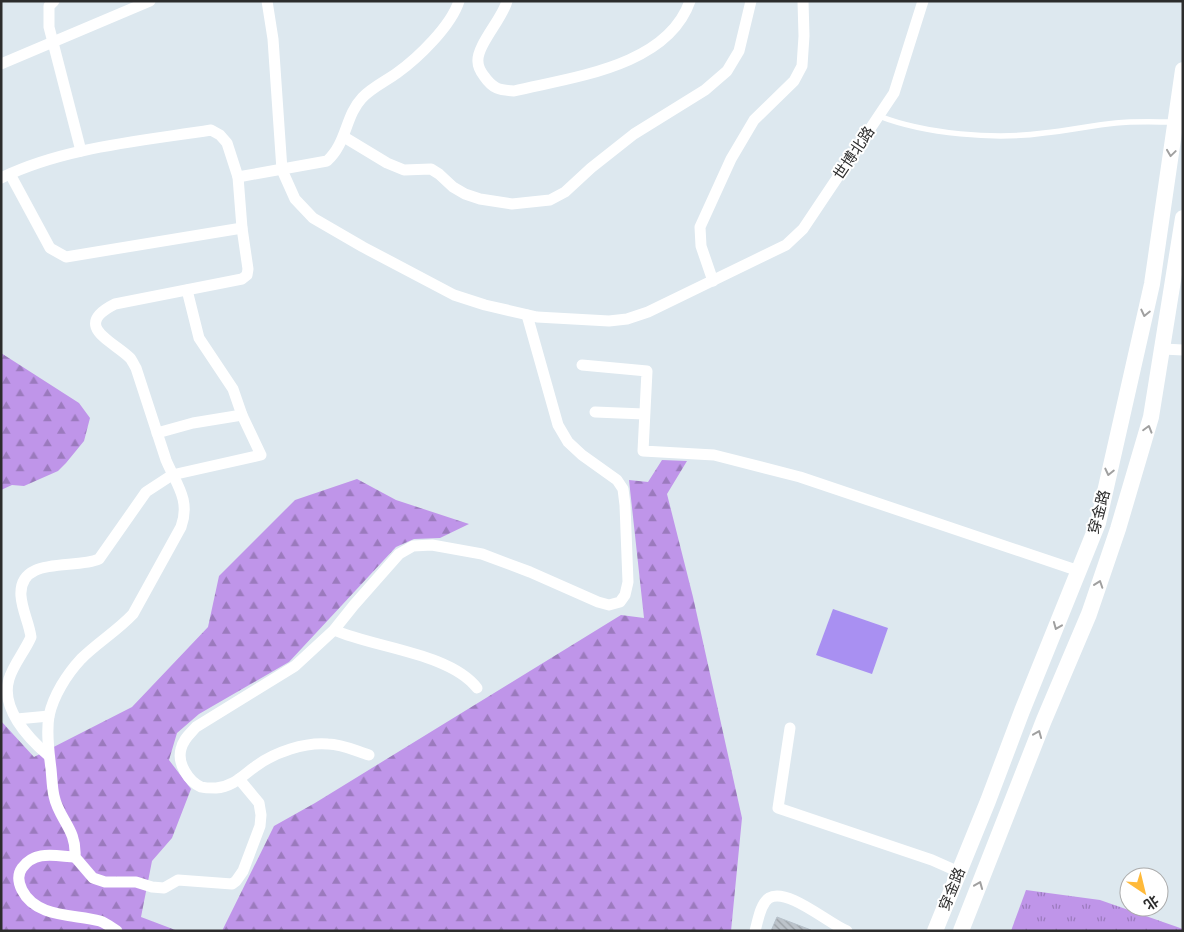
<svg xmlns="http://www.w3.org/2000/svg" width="1184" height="932" viewBox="0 0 1184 932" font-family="Karla,'Noto Sans SC',sans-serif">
	<defs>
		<pattern id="grass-tufts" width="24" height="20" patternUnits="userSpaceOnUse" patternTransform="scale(1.25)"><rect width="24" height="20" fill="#bf95e9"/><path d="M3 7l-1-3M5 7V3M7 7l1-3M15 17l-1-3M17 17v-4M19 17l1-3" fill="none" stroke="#9b7abd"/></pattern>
		<pattern id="forest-firs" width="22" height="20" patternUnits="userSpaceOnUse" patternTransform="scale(1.25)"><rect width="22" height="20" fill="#bf95e9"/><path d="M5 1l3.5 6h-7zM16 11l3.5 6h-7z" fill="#9b7abd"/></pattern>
		<pattern id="building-back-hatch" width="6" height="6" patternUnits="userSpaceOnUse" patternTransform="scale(1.25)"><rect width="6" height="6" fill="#bcc3ca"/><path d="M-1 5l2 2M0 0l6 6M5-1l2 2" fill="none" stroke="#999fa4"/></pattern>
	</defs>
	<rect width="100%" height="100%" fill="#dde8ef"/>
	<polygon fill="url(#grass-tufts)" points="1026,890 1100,900 1183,929 1183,931 1011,931"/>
	<g fill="url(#forest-firs)">
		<polygon points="1,353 79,403 90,418 84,441 66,463 58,471 24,486 12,485 1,490"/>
		<polygon points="662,460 687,461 667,494 693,597 742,818 731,931 222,931 274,826 315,803 621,615 644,618 629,480 648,482"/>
		<polygon points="357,479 396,500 469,524 440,538 414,539 396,547 289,662 199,714 177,733 169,760 191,789 172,838 152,861 141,917 178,931 1,931 1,721 34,757 132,707 208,627 219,576 295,500"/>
	</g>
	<polygon fill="#a990f2" points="833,609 888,628 872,674 816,655"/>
	<polygon fill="url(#building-back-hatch)" stroke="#b6c1ca" points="777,917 811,930 811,931 771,931"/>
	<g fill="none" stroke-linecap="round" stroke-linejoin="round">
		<path stroke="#fff" stroke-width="5.5" d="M 879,116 C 925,134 995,140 1044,133 C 1068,131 1092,125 1116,123 C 1135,121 1155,122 1174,122"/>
		<g stroke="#fff" stroke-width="11">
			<polyline points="54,1 49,6 49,27 81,151"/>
			<polyline points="267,1 273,39 282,170 295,199 313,218 363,247 454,295 485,305 537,317 609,321 627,319 648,312 786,245 803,229 894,93 923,1"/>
			<path d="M 507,1 C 503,18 476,46 478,62 C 478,67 481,72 484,76 C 493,89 499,90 514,91 C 572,77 667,67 690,1"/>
			<polyline points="1,64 150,1"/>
			<polyline points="344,137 387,163 404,170 431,169 439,174 453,187 465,194 480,199 512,204 550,200 565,192 591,168 634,134 705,90 727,71 739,51 751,1"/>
			<polyline points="10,174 50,248 66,257 242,228"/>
			<path d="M 238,177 L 327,161 C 347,143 345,116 362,98 C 371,88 386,81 397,73 C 418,58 451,26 459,1"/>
			<path d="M 1,178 C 64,147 142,141 211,130 L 220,135 L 227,143 L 238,177 L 242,228 L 248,269 L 247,275 L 242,279 L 115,304 C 71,326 113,341 130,358 C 132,360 134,365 136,368 L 166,460 C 176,484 191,500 181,527 L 133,614 C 117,631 97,643 81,659 C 67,674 53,696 49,716 C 46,733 49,752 51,769 C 52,778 52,787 54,796 C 59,820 77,829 75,857 L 93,878 L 105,882 L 136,882 L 152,887 L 164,888 L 178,880 L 232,884 L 236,881 L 243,871 L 260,826 L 261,815 L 259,803 L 239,779"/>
			<polyline points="713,281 701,246 700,227 731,159 754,120 794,81 802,66 804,36 803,1"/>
			<polyline points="1163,349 1183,350"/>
			<polyline points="582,365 647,371 643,451 714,455 800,477 1079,571"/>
			<polyline points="595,412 644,414"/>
			<polyline points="157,433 193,423 242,415"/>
			<path d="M 334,630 C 375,648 450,653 477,688"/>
			<polyline points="17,719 49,716"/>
			<polyline points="790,728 778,808 932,860 959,872"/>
			<path d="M 48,755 C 28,738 0,708 9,679 C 13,665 25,651 31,637 C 29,623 22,610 21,596 C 18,555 75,570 99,559 L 146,492 L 172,475 L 261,455 L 242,415 L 233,389 L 199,338 L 187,290"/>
			<path d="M 369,755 C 356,751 342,744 328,744 C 305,742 275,752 256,766 C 243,775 233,787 216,788 C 212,788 205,788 201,787 C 188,781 177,763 181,749 C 183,739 190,734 196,727 L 295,666 L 334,630 L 354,605 L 399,554 L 413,546 L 432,545 L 482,554 L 530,572 L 598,602 L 609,605 L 620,602 L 625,595 L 628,582 L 625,505 L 623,489 L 617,480 L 582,455 L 568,442 L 558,425 L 527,315"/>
			<path d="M 75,857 C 55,856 35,850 22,868 C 17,875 18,882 22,890 C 36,918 74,914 100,921 C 106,923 112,928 117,931"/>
			<path d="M 755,931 C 758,921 760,904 769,898 C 787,887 829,924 847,931"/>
		</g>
		<g stroke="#fff" stroke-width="16">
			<polyline points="935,931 988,801 1022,711 1098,523 1152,284 1183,70"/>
			<polyline points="961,931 1044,720 1089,614 1118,529 1151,417 1183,218"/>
		</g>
	</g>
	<defs><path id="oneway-chevron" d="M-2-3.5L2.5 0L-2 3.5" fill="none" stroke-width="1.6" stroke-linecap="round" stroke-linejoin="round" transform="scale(1.25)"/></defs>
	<g stroke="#a0a0a0">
		<use href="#oneway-chevron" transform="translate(1171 153) rotate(98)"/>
		<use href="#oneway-chevron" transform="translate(1145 313) rotate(103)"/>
		<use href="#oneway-chevron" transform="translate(1148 429) rotate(-74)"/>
		<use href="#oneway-chevron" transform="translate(1109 472) rotate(103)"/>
		<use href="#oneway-chevron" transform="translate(1099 584) rotate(-71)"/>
		<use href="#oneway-chevron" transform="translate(1057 626) rotate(112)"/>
		<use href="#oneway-chevron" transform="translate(1038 734) rotate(-68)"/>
		<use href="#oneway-chevron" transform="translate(979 885) rotate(-68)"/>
	</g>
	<g text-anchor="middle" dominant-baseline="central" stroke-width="4" stroke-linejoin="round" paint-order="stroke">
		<g font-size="15" fill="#2c2c2c" stroke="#fff">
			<text transform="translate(854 153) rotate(-56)">世博北路</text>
			<text transform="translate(1099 512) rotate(-75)">穿金路</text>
			<text transform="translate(952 889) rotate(-68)">穿金路</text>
		</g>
	</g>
	<rect width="1184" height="932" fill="none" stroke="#2c2c2c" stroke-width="5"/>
	<g transform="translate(1144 892) rotate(145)"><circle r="24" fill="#ffffff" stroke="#ababab"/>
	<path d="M0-4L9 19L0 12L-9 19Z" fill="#ffba3a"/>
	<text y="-8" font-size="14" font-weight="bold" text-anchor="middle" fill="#2c2c2c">北</text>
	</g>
</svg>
